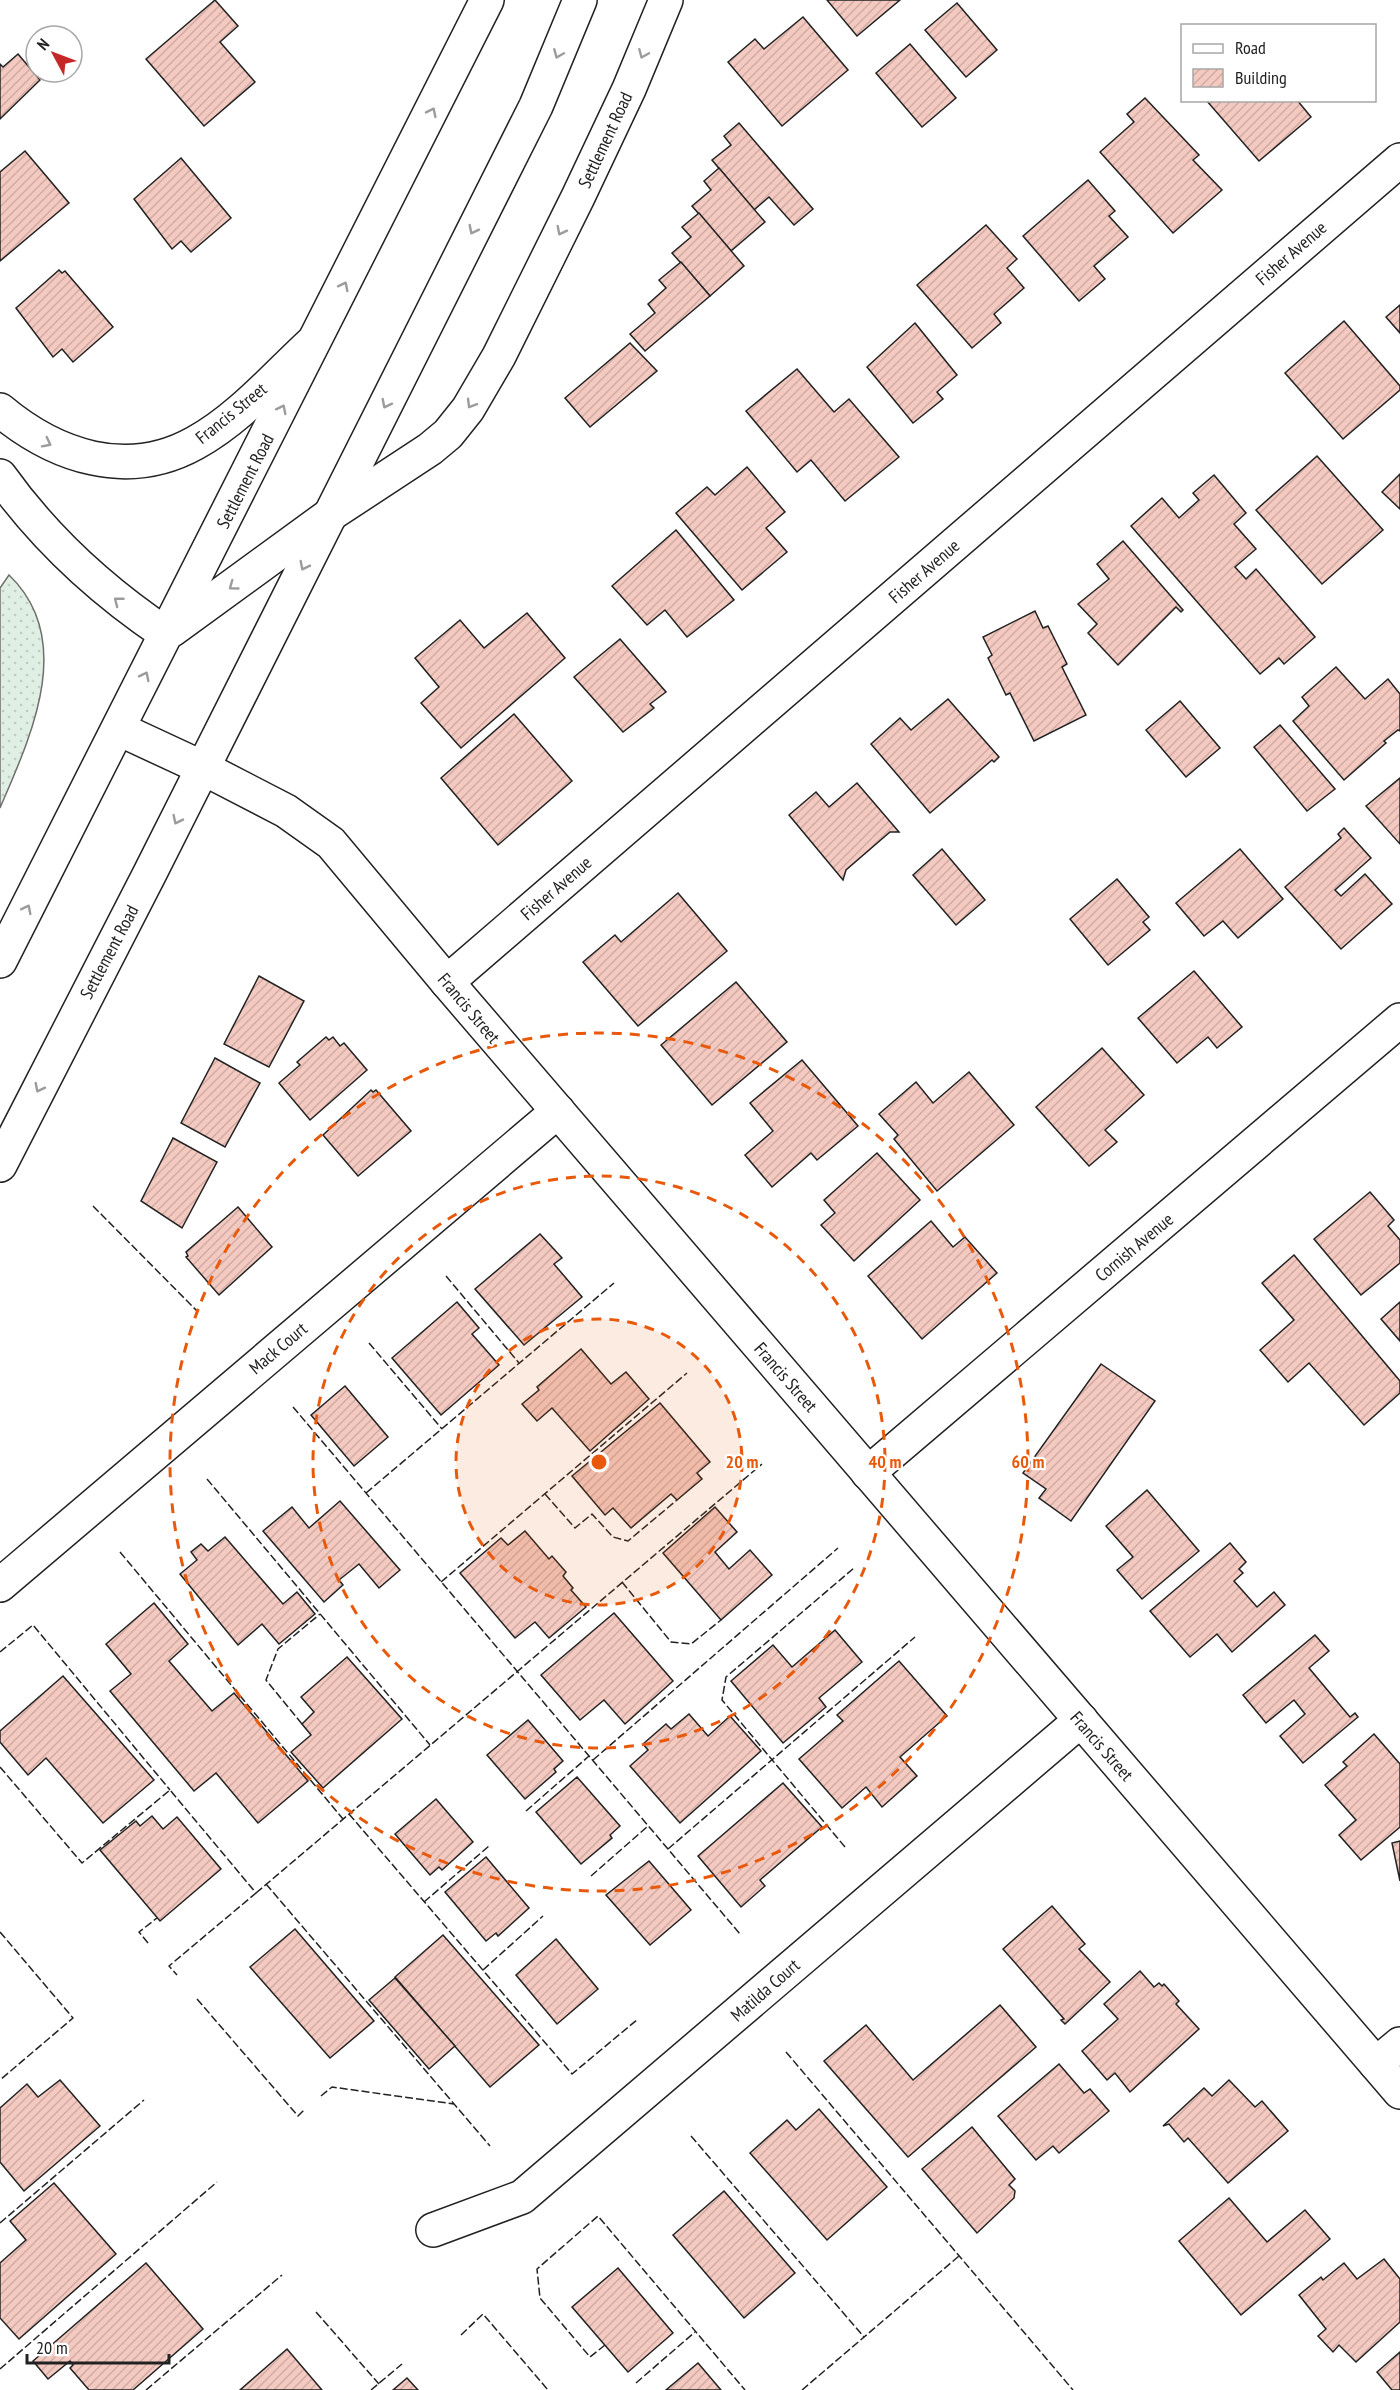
<svg xmlns="http://www.w3.org/2000/svg" width="1400" height="2390" viewBox="0 0 1400 2390" font-family="'PT Sans Narrow',sans-serif">
	<defs>
		<pattern id="grass-dots" width="8" height="8" patternUnits="userSpaceOnUse" patternTransform="scale(1.5)"><rect width="8" height="8" fill="#e0efe3"/><path d="M2 2h.1M6 6h.1" fill="none" stroke="#c0cdc2" stroke-width="1.8" stroke-linecap="round"/></pattern>
		<pattern id="building-hatch" width="6" height="6" patternUnits="userSpaceOnUse" patternTransform="scale(1.5)"><rect width="6" height="6" fill="#f3c9c0"/><path d="M-1 1l2-2M0 6l6-6M5 7l2-2" fill="none" stroke="#d0aca5"/></pattern>
	</defs>
	<rect width="100%" height="100%" fill="#fff"/>
	<path fill="url(#grass-dots)" stroke="#6f6f6f" stroke-width="1.5" d="M 9,575 C 77,640 30,738 0,808 L 0,588 Z"/>
	<g fill="url(#building-hatch)" stroke="#222" stroke-width="1.5">
		<polygon points="215,0 238,26 220,42 255,82 204,126 146,59"/>
		<polygon points="827,0 900,0 857,36"/>
		<polygon points="957,3 997,50 966,77 925,30"/>
		<polygon points="803,17 848,70 782,126 728,62 755,39 764,49"/>
		<polygon points="910,44 956,98 922,127 876,73"/>
		<polygon points="18,54 40,80 0,119 0,64 3,67"/>
		<polygon points="1145,98 1199,155 1193,160 1222,190 1173,233 1100,152 1134,122 1127,114"/>
		<polygon points="1206,100 1297,100 1311,117 1259,161"/>
		<polygon points="739,123 813,209 794,225 769,197 754,210 712,160 731,145 724,136"/>
		<polygon points="25,151 69,203 0,261 0,172"/>
		<polygon points="181,158 231,218 191,252 181,241 172,249 134,199"/>
		<polygon points="719,168 765,222 731,251 692,206 711,190 704,181"/>
		<polygon points="1088,180 1115,211 1109,216 1128,237 1094,266 1105,279 1079,301 1023,236"/>
		<polygon points="699,213 744,266 710,296 672,253 691,237 682,227"/>
		<polygon points="986,225 1017,259 1007,268 1024,288 994,314 1001,323 972,348 917,285"/>
		<polygon points="681,262 710,296 645,351 630,334 655,313 648,304 666,288 659,280"/>
		<polygon points="59,270 62,273 65,271 113,327 73,362 62,349 53,357 16,308"/>
		<polygon points="1400,305 1400,333 1386,317"/>
		<polygon points="1344,321 1400,386 1400,390 1343,439 1285,373"/>
		<polygon points="915,323 957,375 937,392 943,399 913,423 867,367"/>
		<polygon points="630,343 657,371 590,427 565,398"/>
		<polygon points="797,369 834,412 849,399 899,457 845,501 811,460 797,472 746,411"/>
		<polygon points="1317,456 1383,530 1322,584 1256,510"/>
		<polygon points="747,467 785,512 766,528 787,552 742,590 676,513 707,487 715,495"/>
		<polygon points="1400,474 1400,509 1382,492"/>
		<polygon points="1214,475 1246,513 1234,524 1256,549 1235,567 1246,579 1256,569 1315,637 1284,664 1279,658 1260,674 1131,526 1162,498 1179,518 1199,500 1193,493"/>
		<polygon points="676,530 734,600 687,637 665,610 647,625 612,586"/>
		<polygon points="1123,541 1183,610 1181,612 1176,607 1118,665 1088,633 1097,624 1078,604 1109,579 1097,564"/>
		<polygon points="1035,611 1043,628 1048,626 1067,664 1062,667 1086,715 1034,741 1010,693 1006,695 988,658 992,655 983,637"/>
		<polygon points="527,613 565,658 461,748 421,703 439,687 415,658 460,620 484,648"/>
		<polygon points="620,639 666,692 650,704 654,708 623,732 574,677"/>
		<polygon points="1336,667 1365,699 1388,679 1400,694 1400,731 1398,730 1384,741 1386,743 1344,780 1293,721 1309,706 1302,697"/>
		<polygon points="948,699 999,757 994,762 992,760 930,813 871,744 900,718 911,730"/>
		<polygon points="1180,701 1220,748 1186,777 1146,730"/>
		<polygon points="514,714 572,781 498,845 441,778"/>
		<polygon points="1280,725 1335,789 1307,811 1254,747"/>
		<polygon points="1400,778 1400,844 1366,806"/>
		<polygon points="857,783 899,832 890,832 846,870 843,880 789,815 816,792 829,807"/>
		<polygon points="1344,828 1371,858 1335,890 1341,896 1365,874 1392,904 1341,949 1285,887 1341,838 1338,834"/>
		<polygon points="942,849 985,900 956,925 913,875"/>
		<polygon points="1240,849 1283,899 1238,938 1223,921 1204,936 1176,903"/>
		<polygon points="1117,879 1149,917 1143,922 1150,930 1108,965 1070,919"/>
		<polygon points="678,893 727,951 638,1026 583,962 615,935 621,942"/>
		<polygon points="1194,971 1242,1027 1217,1048 1208,1037 1177,1063 1138,1018"/>
		<polygon points="259,976 304,1001 269,1067 224,1044"/>
		<polygon points="736,982 787,1042 712,1105 661,1045"/>
		<polygon points="326,1037 329,1040 333,1037 340,1046 344,1043 367,1070 310,1120 279,1083 300,1065 297,1062"/>
		<polygon points="1102,1048 1144,1095 1105,1130 1117,1142 1089,1166 1036,1107"/>
		<polygon points="215,1058 260,1083 225,1147 181,1123"/>
		<polygon points="802,1060 858,1126 817,1160 811,1153 772,1187 745,1155 773,1131 750,1103"/>
		<polygon points="969,1072 1014,1125 937,1191 894,1139 898,1135 879,1114 916,1082 933,1103"/>
		<polygon points="371,1090 373,1092 376,1090 411,1131 358,1176 323,1135"/>
		<polygon points="173,1138 217,1162 182,1228 141,1201"/>
		<polygon points="877,1153 920,1200 854,1261 821,1225 835,1213 824,1200"/>
		<polygon points="1370,1192 1394,1220 1388,1226 1400,1240 1400,1263 1361,1295 1314,1239"/>
		<polygon points="238,1207 272,1247 219,1295 186,1257 188,1256 186,1252"/>
		<polygon points="931,1221 953,1247 965,1237 997,1273 922,1339 868,1276"/>
		<polygon points="540,1234 562,1258 554,1264 582,1297 524,1345 475,1289"/>
		<polygon points="1294,1255 1400,1381 1400,1393 1364,1425 1309,1363 1288,1382 1260,1350 1294,1320 1262,1283"/>
		<polygon points="457,1302 479,1328 472,1334 499,1365 441,1415 392,1358"/>
		<polygon points="1400,1302 1400,1341 1381,1319"/>
		<polygon points="581,1349 611,1384 626,1372 649,1399 590,1451 552,1408 537,1421 522,1404 539,1390 537,1387"/>
		<polygon points="1101,1364 1155,1401 1071,1521 1039,1498 1046,1489 1023,1473"/>
		<polygon points="345,1386 388,1437 354,1466 311,1415"/>
		<polygon points="660,1403 710,1462 697,1473 702,1479 677,1500 671,1494 631,1528 613,1508 605,1515 572,1476"/>
		<polygon points="1147,1490 1199,1551 1142,1599 1117,1570 1133,1557 1106,1526"/>
		<polygon points="340,1501 400,1570 379,1588 359,1564 339,1580 343,1585 324,1602 263,1531 292,1507 309,1528"/>
		<polygon points="715,1507 737,1532 715,1552 729,1569 750,1550 772,1575 721,1620 663,1553"/>
		<polygon points="525,1531 549,1559 552,1556 566,1572 563,1576 573,1588 571,1590 586,1607 549,1638 535,1622 515,1638 460,1573 501,1538 508,1545"/>
		<polygon points="225,1537 283,1604 297,1592 315,1614 279,1644 262,1624 238,1645 180,1574 197,1560 191,1552 201,1544 208,1551"/>
		<polygon points="1230,1543 1246,1562 1239,1569 1243,1573 1234,1581 1257,1607 1274,1592 1285,1605 1232,1652 1217,1634 1190,1657 1150,1611"/>
		<polygon points="154,1603 188,1644 169,1661 212,1711 234,1693 308,1781 258,1823 216,1773 194,1791 110,1691 131,1674 106,1644"/>
		<polygon points="614,1613 673,1681 625,1724 604,1700 580,1720 541,1675"/>
		<polygon points="835,1630 862,1662 819,1698 826,1707 783,1743 731,1681 773,1645 792,1667"/>
		<polygon points="1315,1635 1329,1651 1309,1668 1350,1717 1355,1713 1358,1717 1303,1763 1280,1736 1305,1714 1294,1700 1266,1723 1243,1695"/>
		<polygon points="347,1657 402,1719 323,1788 291,1752 311,1735 302,1724 314,1712 301,1697"/>
		<polygon points="899,1661 947,1716 900,1757 917,1776 882,1807 866,1787 842,1808 799,1759 843,1721 837,1715"/>
		<polygon points="63,1676 154,1780 103,1823 46,1758 28,1775 0,1742 0,1731"/>
		<polygon points="689,1714 708,1736 730,1716 761,1751 680,1823 630,1766 648,1750 643,1744 666,1724 671,1729"/>
		<polygon points="528,1720 563,1761 554,1769 556,1772 525,1799 487,1755"/>
		<polygon points="1374,1734 1400,1764 1400,1827 1361,1860 1339,1835 1356,1820 1325,1785 1347,1766 1343,1762"/>
		<polygon points="577,1777 620,1826 610,1835 612,1838 581,1864 536,1812"/>
		<polygon points="783,1783 822,1827 760,1880 765,1886 741,1907 698,1856"/>
		<polygon points="436,1799 473,1842 442,1870 439,1867 430,1875 395,1834"/>
		<polygon points="152,1816 163,1829 177,1817 221,1869 160,1921 100,1850 136,1821 140,1826"/>
		<polygon points="1400,1841 1400,1881 1392,1843"/>
		<polygon points="486,1857 529,1908 498,1936 496,1933 486,1941 445,1892"/>
		<polygon points="649,1861 691,1910 650,1945 606,1895"/>
		<polygon points="1052,1906 1085,1944 1079,1949 1110,1982 1065,2024 1061,2020 1064,2019 1003,1949"/>
		<polygon points="295,1929 374,2021 330,2058 250,1967"/>
		<polygon points="443,1935 539,2045 490,2087 395,1977"/>
		<polygon points="556,1939 598,1989 557,2024 516,1975"/>
		<polygon points="1140,1971 1154,1987 1159,1983 1162,1986 1164,1984 1179,2001 1176,2004 1199,2029 1130,2092 1115,2073 1107,2080 1082,2051 1118,2019 1104,2004"/>
		<polygon points="395,1978 455,2046 429,2069 369,2000"/>
		<polygon points="1000,2005 1036,2047 908,2157 824,2061 866,2025 913,2080"/>
		<polygon points="1059,2064 1084,2093 1090,2089 1109,2111 1059,2153 1053,2146 1036,2160 998,2116"/>
		<polygon points="60,2080 100,2126 24,2191 0,2162 0,2108 27,2084 38,2097"/>
		<polygon points="1229,2080 1255,2107 1262,2101 1288,2131 1228,2183 1188,2138 1184,2142 1169,2124 1163,2126 1204,2088 1212,2096"/>
		<polygon points="819,2109 887,2187 827,2240 750,2153 787,2120 796,2130"/>
		<polygon points="972,2127 1015,2179 1009,2185 1015,2191 1014,2198 977,2233 922,2169"/>
		<polygon points="54,2183 116,2254 19,2339 0,2318 0,2263 26,2240 10,2221"/>
		<polygon points="724,2191 795,2273 744,2318 673,2235"/>
		<polygon points="1229,2198 1267,2242 1305,2210 1330,2239 1241,2315 1179,2241"/>
		<polygon points="1384,2259 1400,2279 1400,2322 1356,2362 1339,2345 1333,2352 1318,2336 1326,2329 1299,2295 1321,2277 1323,2280 1344,2263 1357,2279"/>
		<polygon points="146,2263 203,2329 133,2390 89,2390 70,2368 73,2365 70,2361 48,2379 33,2361"/>
		<polygon points="618,2268 673,2333 628,2372 572,2307"/>
		<polygon points="287,2349 322,2390 240,2390"/>
		<polygon points="1400,2352 1400,2390 1392,2390 1377,2372"/>
		<polygon points="698,2363 721,2390 666,2390"/>
		<polygon points="407,2378 418,2390 393,2390"/>
	</g>
	<g fill="none" stroke-linecap="round" stroke-linejoin="round">
		<g stroke="#222" stroke-width="36">
			<g id="street">
				<path d="M 0,410 C 55,456 127,481 195,443 C 239,419 276,376 313,342"/>
				<path d="M 0,476 C 45,539 102,591 166,634"/>
				<polyline points="331,514 430,449 448,434 468,409 499,356 578,197 629,89 666,0"/>
				<polyline points="203,768 286,811 331,843 447,982 1400,2092"/>
				<polyline points="447,982 1400,160"/>
				<polyline points="868,1473 1400,1020"/>
				<polyline points="0,1585 558,1111"/>
				<polyline points="1376,2064 1400,2044"/>
				<polyline points="433,2230 522,2197 1081,1720"/>
			</g>
		</g>
		<g stroke="#222" stroke-width="36">
			<g id="highway">
				<polyline points="172,630 327,517"/>
				<polyline points="119,729 203,768"/>
				<polyline points="0,961 487,0"/>
				<polyline points="0,1165 150,873 536,106 580,0"/>
			</g>
		</g>
		<use href="#street" stroke="#fff" stroke-width="33"/>
		<use href="#highway" stroke="#fff" stroke-width="33"/>
		<g stroke="#222" stroke-width="1.5" stroke-dasharray="8 3" stroke-linecap="butt">
			<polyline points="93,1206 197,1311"/>
			<polyline points="446,1276 519,1363"/>
			<polyline points="369,1343 442,1429"/>
			<polyline points="293,1407 740,1934"/>
			<polyline points="207,1479 430,1745"/>
			<polyline points="366,1493 614,1283"/>
			<polyline points="545,1494 575,1528 592,1514 613,1537 628,1541 677,1500"/>
			<polyline points="120,1552 343,1819"/>
			<polyline points="441,1582 687,1373"/>
			<polyline points="622,1582 671,1642 691,1644 721,1620"/>
			<polyline points="0,1652 33,1625 170,1790"/>
			<polyline points="302,1724 266,1680 278,1649 320,1614"/>
			<polyline points="593,1760 838,1548"/>
			<polyline points="0,1767 82,1863 170,1790 256,1893 169,1966 177,1975"/>
			<polyline points="526,1811 589,1756"/>
			<polyline points="349,1814 572,2074 638,2019"/>
			<polyline points="845,1847 722,1700 726,1677 854,1568"/>
			<polyline points="668,1849 915,1637"/>
			<polyline points="591,1876 648,1826"/>
			<polyline points="266,1884 490,2146"/>
			<polyline points="256,1893 762,1464"/>
			<polyline points="424,1902 489,1846"/>
			<polyline points="0,1932 73,2018 0,2080"/>
			<polyline points="148,1943 139,1932 157,1918"/>
			<polyline points="483,1970 543,1916"/>
			<polyline points="197,1999 298,2116 304,2110"/>
			<polyline points="786,2052 1073,2390"/>
			<polyline points="321,2096 332,2087 454,2104"/>
			<polyline points="691,2136 864,2337"/>
			<polyline points="0,2223 144,2100"/>
			<polyline points="316,2312 379,2384"/>
			<polyline points="461,2335 483,2314 548,2390"/>
			<polyline points="605,2345 590,2357 540,2298 537,2269 598,2216 745,2390"/>
			<polyline points="0,2369 217,2182"/>
			<polyline points="636,2383 695,2332"/>
			<polyline points="146,2390 282,2275"/>
			<polyline points="371,2390 402,2364"/>
			<polyline points="802,2390 959,2256"/>
		</g>
	</g>
	<defs><path id="oneway-chevron" d="M-2-3.5L2.5 0L-2 3.5" fill="none" stroke-width="1.6" stroke-linecap="round" stroke-linejoin="round" transform="scale(1.5)"/></defs>
	<g stroke="#9c9c9c">
		<use href="#oneway-chevron" transform="translate(558 54) rotate(113)"/>
		<use href="#oneway-chevron" transform="translate(643 54) rotate(113)"/>
		<use href="#oneway-chevron" transform="translate(432 112) rotate(-64)"/>
		<use href="#oneway-chevron" transform="translate(473 230) rotate(117)"/>
		<use href="#oneway-chevron" transform="translate(561 231) rotate(117)"/>
		<use href="#oneway-chevron" transform="translate(344 286) rotate(-63)"/>
		<use href="#oneway-chevron" transform="translate(386 404) rotate(117)"/>
		<use href="#oneway-chevron" transform="translate(471 404) rotate(121)"/>
		<use href="#oneway-chevron" transform="translate(282 409) rotate(-63)"/>
		<use href="#oneway-chevron" transform="translate(47 443) rotate(27)"/>
		<use href="#oneway-chevron" transform="translate(304 566) rotate(117)"/>
		<use href="#oneway-chevron" transform="translate(233 586) rotate(144)"/>
		<use href="#oneway-chevron" transform="translate(118 601) rotate(-142)"/>
		<use href="#oneway-chevron" transform="translate(145 676) rotate(-63)"/>
		<use href="#oneway-chevron" transform="translate(177 820) rotate(116)"/>
		<use href="#oneway-chevron" transform="translate(27 909) rotate(-63)"/>
		<use href="#oneway-chevron" transform="translate(39 1088) rotate(117)"/>
	</g>
	<circle cx="599" cy="1462" r="143" fill="#e8590c" fill-opacity=".12"/>
	<g fill="none" stroke="#e8590c" stroke-width="3" stroke-dasharray="10 8">
		<circle cx="599" cy="1462" r="143"/>
		<circle cx="599" cy="1462" r="286"/>
		<circle cx="599" cy="1462" r="429"/>
	</g>
	<g text-anchor="middle" dominant-baseline="central" stroke-width="4.5" stroke-linejoin="round" paint-order="stroke">
		<g font-size="18" fill="#222" stroke="#fff">
			<text transform="translate(605 140) rotate(-65)">Settlement Road</text>
			<text transform="translate(1291 253) rotate(-41)">Fisher Avenue</text>
			<text transform="translate(231 413) rotate(-39)">Francis Street</text>
			<text transform="translate(245 481) rotate(-63)">Settlement Road</text>
			<text transform="translate(924 571) rotate(-41)">Fisher Avenue</text>
			<text transform="translate(556 888) rotate(-41)">Fisher Avenue</text>
			<text transform="translate(109 952) rotate(-62)">Settlement Road</text>
			<text transform="translate(469 1008) rotate(50)">Francis Street</text>
			<text transform="translate(1134 1247) rotate(-40)">Cornish Avenue</text>
			<text transform="translate(278 1348) rotate(-40)">Mack Court</text>
			<text transform="translate(786 1377) rotate(49)">Francis Street</text>
			<text transform="translate(1102 1746) rotate(49)">Francis Street</text>
			<text transform="translate(765 1990) rotate(-41)">Matilda Court</text>
		</g>
	</g>
	<circle cx="599" cy="1462" r="9" fill="#e8590c" stroke="#fff" stroke-width="3"/>
	<g font-size="18" text-anchor="middle" font-weight="bold" fill="#e8590c" stroke="#fff" stroke-width="4.5" stroke-linejoin="round" paint-order="stroke">
		<text x="742" y="1468">20 m</text>
		<text x="885" y="1468">40 m</text>
		<text x="1028" y="1468">60 m</text>
	</g>
	<rect x="1181" y="24" width="195" height="78" fill="#ffffff" stroke="#a7a7a7" stroke-width="1.5"/>
	<rect x="1193" y="44" width="30" height="9" fill="#ffffff" stroke="#a7a7a7" stroke-width="1.5"/>
	<text x="1235" y="54" font-size="18" fill="#222222">Road</text>
	<rect x="1193" y="69" width="30" height="18" fill="url(#building-hatch)" stroke="#a7a7a7" stroke-width="1.5"/>
	<text x="1235" y="84" font-size="18" fill="#222222">Building</text>
	<g transform="translate(54 54) rotate(311)"><circle r="28" fill="#ffffff" stroke="#a7a7a7" stroke-width="1.5"/>
	<path d="M0-4.5L10 22L0 15L-10 22Z" fill="#c62828"/>
	<text y="-9" font-size="16" font-weight="bold" text-anchor="middle" fill="#222222">N</text>
	</g>
	<path d="M27 2354v9h142v-9" fill="none" stroke="#222222" stroke-width="3"/>
	<text x="36" y="2354" font-size="18" fill="#222222" stroke="#ffffff" stroke-width="4.5" paint-order="stroke">20 m</text>
</svg>
